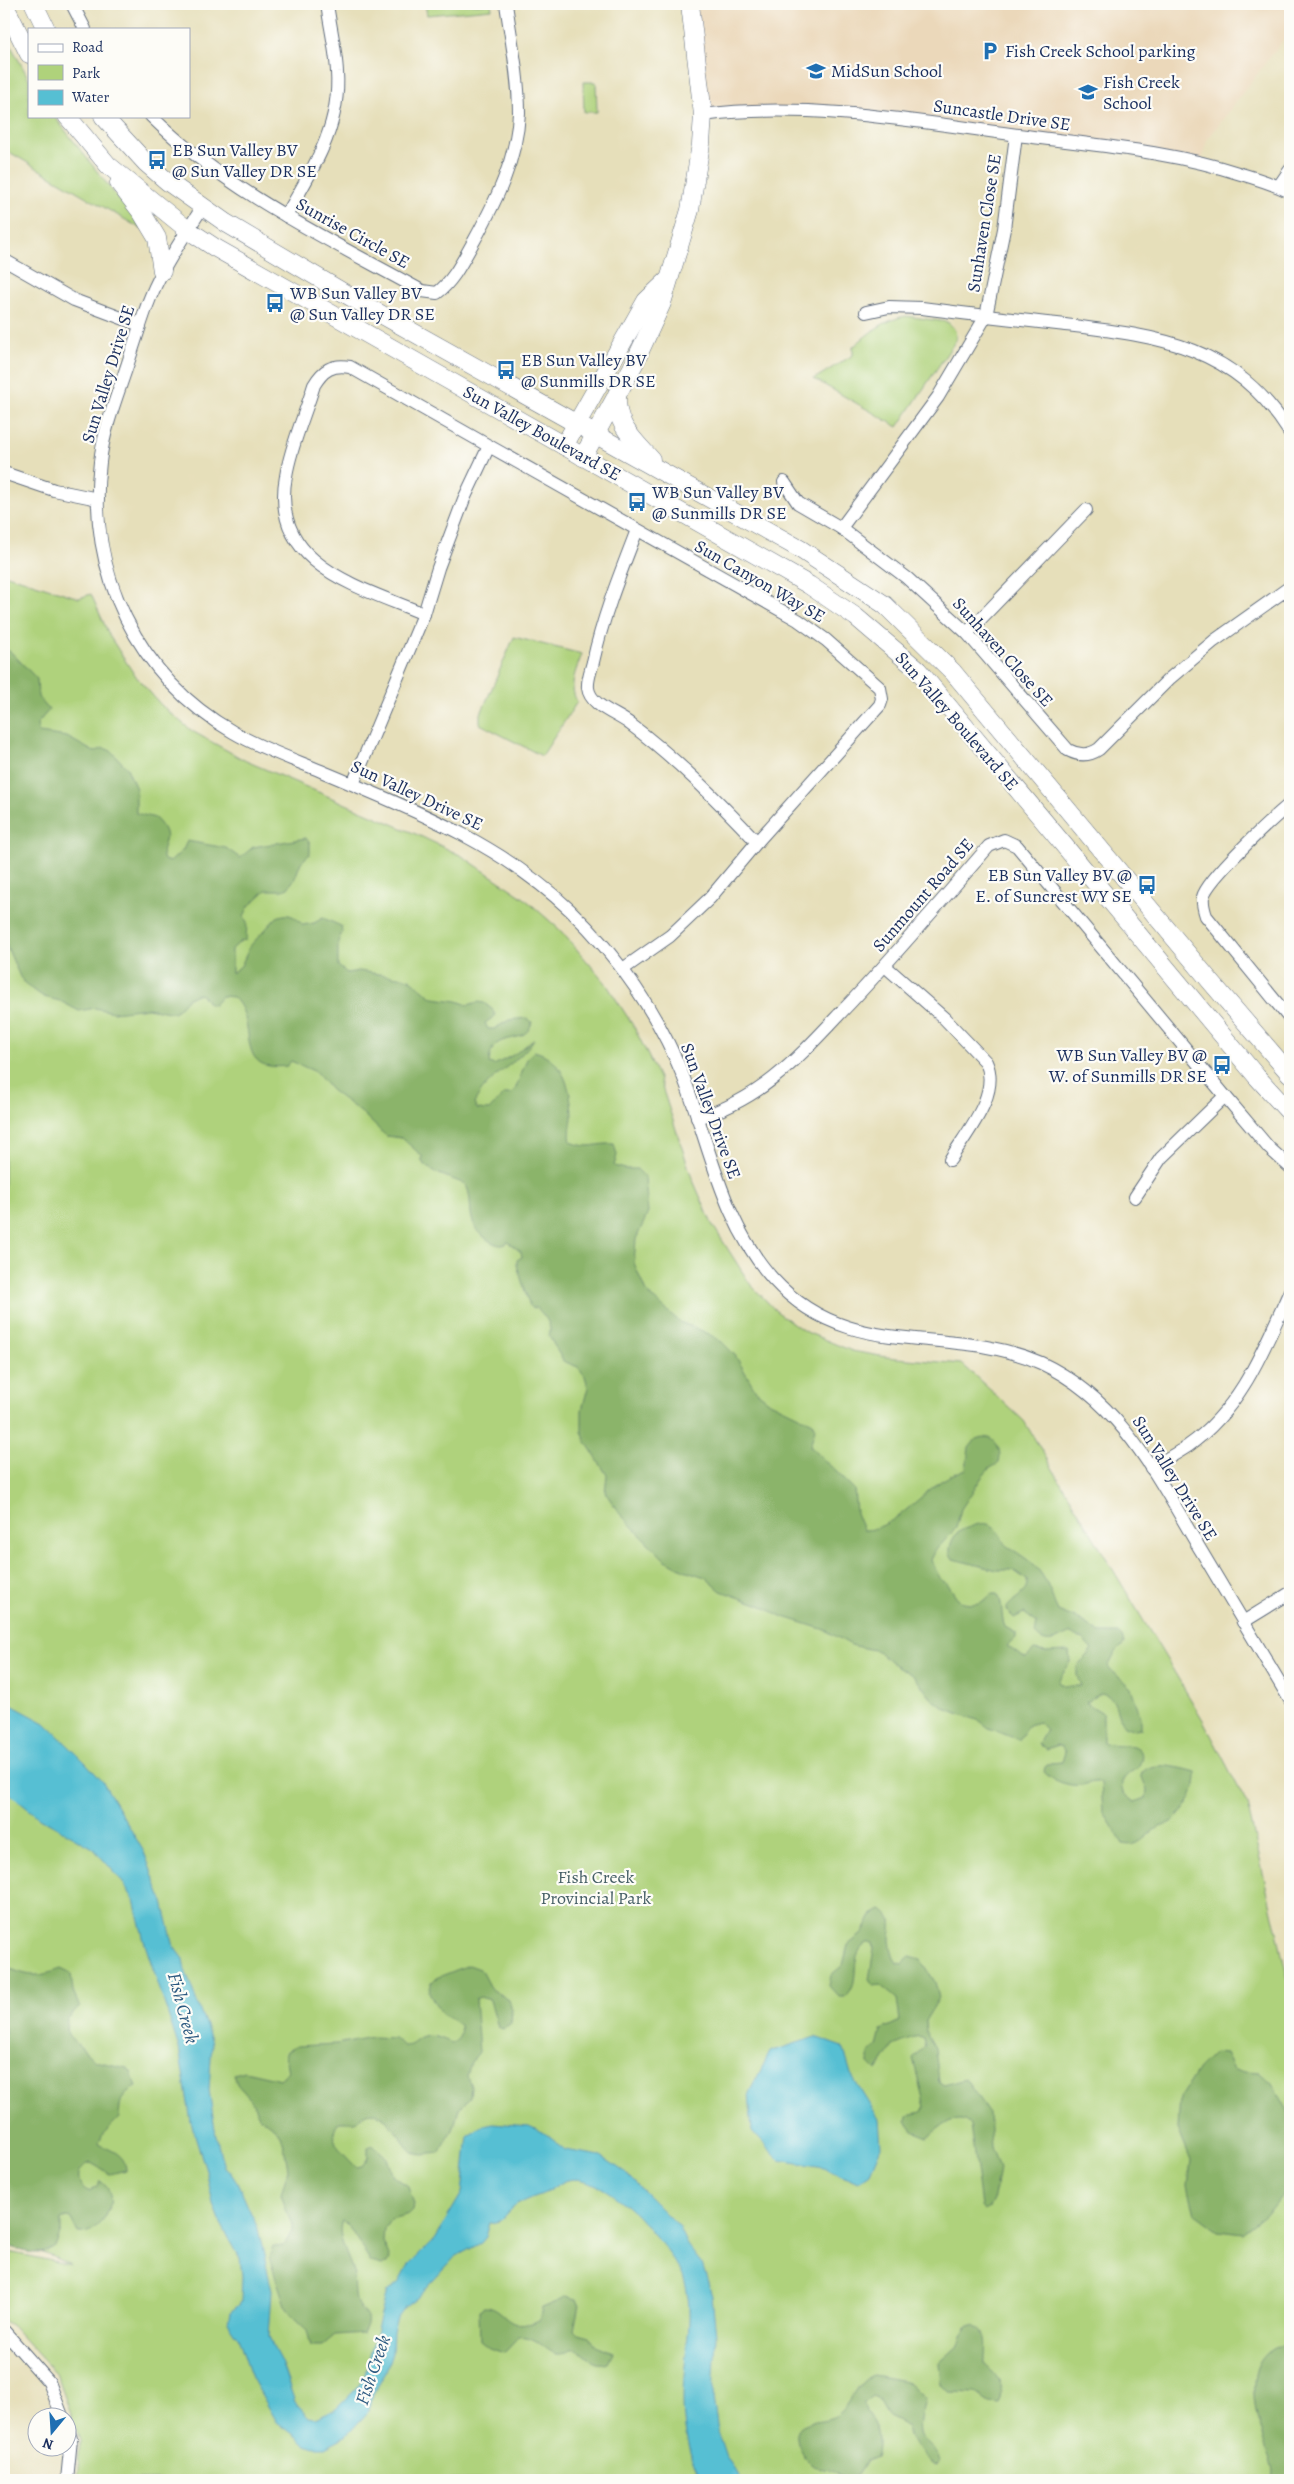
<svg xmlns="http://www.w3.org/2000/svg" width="1294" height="2484" viewBox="0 0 1294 2484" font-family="Alegreya,serif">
	<rect width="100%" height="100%" fill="#fdfcf7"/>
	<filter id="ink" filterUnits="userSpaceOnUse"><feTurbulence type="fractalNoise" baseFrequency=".02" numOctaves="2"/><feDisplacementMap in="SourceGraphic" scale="10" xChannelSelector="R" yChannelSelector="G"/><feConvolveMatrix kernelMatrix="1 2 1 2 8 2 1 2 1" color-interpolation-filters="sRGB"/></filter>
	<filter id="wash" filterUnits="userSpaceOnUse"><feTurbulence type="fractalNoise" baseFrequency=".0096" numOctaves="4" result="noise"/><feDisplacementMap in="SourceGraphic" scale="20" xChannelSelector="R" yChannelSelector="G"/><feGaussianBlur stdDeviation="1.12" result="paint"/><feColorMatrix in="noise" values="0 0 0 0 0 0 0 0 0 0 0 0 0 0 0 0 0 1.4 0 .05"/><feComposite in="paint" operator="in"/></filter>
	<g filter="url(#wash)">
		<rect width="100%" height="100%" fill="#e6dfba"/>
		<polygon fill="#ebd8ba" points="690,4 1290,4 1290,31 1207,140 1201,162 823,113 703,115"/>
		<g fill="#afd27b" stroke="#65806c">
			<polygon points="425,4 491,4 492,9 427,15"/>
			<polygon points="4,33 29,79 29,116 54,116 143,230 4,149"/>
			<polygon points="583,82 596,82 597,112 584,112"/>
			<path d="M 906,316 L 947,322 C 954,327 957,332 956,340 L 898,427 L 814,379 L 853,355 L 853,347 C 870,332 884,320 906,316 Z"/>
			<polygon points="4,574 79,598 91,594 110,637 134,674 161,705 192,731 246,761 418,835 462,856 524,898 560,930 605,982 634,1027 659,1078 692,1178 712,1224 750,1284 776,1311 804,1331 852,1351 886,1357 962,1364 1024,1421 1203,1720 1247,1804 1290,1989 1290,2480 77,2480 80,2440 57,2375 12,2326 4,2321 4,2251 71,2265 4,2236"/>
			<path d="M 514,637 L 582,654 C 576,671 568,684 577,702 L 542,756 L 480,724 L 480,716 Z"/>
		</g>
		<g fill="#8bb46b" stroke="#537264">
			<path d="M 4,648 L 12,653 L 37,679 L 38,697 L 49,710 L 37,724 L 39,733 L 67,737 L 94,752 L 104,748 L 111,751 L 127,768 L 136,789 L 136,813 L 155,818 C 177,840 157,843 164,860 L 170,862 L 183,850 L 187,841 L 226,848 L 240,858 L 253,847 L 306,838 L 310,842 L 310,854 L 301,862 L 295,878 L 288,888 L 283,890 L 266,890 L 249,906 L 244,916 L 247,922 L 246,940 L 241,941 L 232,949 L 232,973 L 241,966 L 250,946 L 277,917 C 289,912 295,916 303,925 L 314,923 L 323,918 L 341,926 L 342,932 L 338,942 L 338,966 L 347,973 L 359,971 L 405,978 L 410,979 L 433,998 L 457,1001 L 468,1005 L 478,1002 L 484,1003 L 493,1010 L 495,1016 L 485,1023 L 488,1029 L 494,1029 L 509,1020 L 527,1018 L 532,1022 C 525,1050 491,1026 489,1063 L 494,1065 L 515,1054 L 534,1039 C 518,1065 485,1076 474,1104 L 477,1109 L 489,1110 L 504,1094 L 511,1094 L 515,1090 L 527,1059 L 534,1051 C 564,1058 572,1091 572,1118 C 571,1127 569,1134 571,1142 C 590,1150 595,1143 614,1144 L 617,1155 L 614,1166 L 625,1169 L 637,1169 L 645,1177 L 648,1213 L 636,1239 L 634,1263 L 646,1292 L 680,1322 L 707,1333 L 722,1342 L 735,1355 L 756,1391 L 770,1402 L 813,1423 L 815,1429 L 810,1446 L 854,1489 L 856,1513 L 863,1530 C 891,1531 919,1496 941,1481 C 949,1476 958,1472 966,1469 L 969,1448 L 976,1439 C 993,1432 1003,1447 999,1463 L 989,1469 L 982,1477 L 961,1509 L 956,1528 L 936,1550 L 931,1560 L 941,1580 L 947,1583 L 960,1602 C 973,1606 983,1604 991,1594 L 997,1594 C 1004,1602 1000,1616 1005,1627 L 1016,1633 L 1016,1638 L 1007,1646 L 1021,1656 L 1026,1658 L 1034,1650 L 1046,1652 L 1069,1651 L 1070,1662 L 1058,1682 L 1063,1686 L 1081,1686 L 1077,1676 L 1077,1666 L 1092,1650 L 1084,1641 L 1071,1633 C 1057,1639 1048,1648 1035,1634 L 1037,1623 L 1024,1613 L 1014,1618 L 1006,1610 C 1011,1598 1028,1596 1027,1580 L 1013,1570 L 997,1570 L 953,1559 L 950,1554 C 949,1544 954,1533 964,1529 C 980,1524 988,1517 1001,1536 C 1003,1540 1003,1543 1007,1546 C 1022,1556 1038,1564 1046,1582 C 1051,1591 1053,1602 1058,1611 L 1080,1620 L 1100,1633 L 1118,1633 L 1122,1637 L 1124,1644 L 1116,1652 L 1108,1667 L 1131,1688 L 1141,1717 L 1141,1729 L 1135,1730 L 1124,1726 C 1114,1713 1119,1697 1101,1693 L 1086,1703 L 1103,1713 L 1103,1742 C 1115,1749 1154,1736 1138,1768 C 1120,1776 1114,1791 1135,1802 L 1146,1798 L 1147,1789 L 1141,1775 C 1148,1759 1182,1768 1196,1772 C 1197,1790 1187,1811 1171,1822 C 1166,1825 1161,1826 1157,1828 C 1145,1836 1139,1848 1123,1844 L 1103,1811 L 1101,1783 C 1094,1780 1089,1784 1082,1785 C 1070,1787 1052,1781 1044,1772 L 1045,1767 L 1050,1763 L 1062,1762 L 1065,1752 L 1062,1747 L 1057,1745 L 1046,1750 L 1038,1744 L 1046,1730 L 1039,1722 L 1028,1725 L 1019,1740 L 989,1728 L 980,1721 L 944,1708 L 931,1698 L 914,1676 L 890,1662 L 878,1651 L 851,1645 L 825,1630 L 781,1616 L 760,1605 L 721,1591 L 705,1577 L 684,1570 L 664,1559 L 619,1513 L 605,1492 L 607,1475 L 586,1442 L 582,1432 L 582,1410 L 588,1387 L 585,1376 L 578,1367 L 563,1361 L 549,1336 C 553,1325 545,1316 537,1308 L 531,1308 L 529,1304 L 517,1265 L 517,1260 L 522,1257 L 521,1252 L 508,1242 L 503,1245 C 491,1246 475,1231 472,1219 C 469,1207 472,1194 465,1184 L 434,1172 L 422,1162 L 422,1156 L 402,1138 L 386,1136 L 362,1113 L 331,1090 L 316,1072 L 291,1061 L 287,1066 C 231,1073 261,1022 233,997 L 222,996 L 214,1005 L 209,1004 L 202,995 L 197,994 L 187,999 L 175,1012 L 169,1012 L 148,1008 L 113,1012 L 95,1008 L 79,1011 L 60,1001 L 44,997 L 27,986 L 20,977 L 4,940 Z"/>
			<path d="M 881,1910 C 895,1916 891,1926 890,1938 C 890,1946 893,1955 896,1962 L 902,1964 L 910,1957 L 921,1960 L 935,1982 L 939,1998 L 925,2021 L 926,2032 L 935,2048 L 939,2082 L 944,2085 L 965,2079 L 989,2113 L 991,2148 L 999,2169 L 994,2197 L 989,2207 L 984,2210 L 981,2206 L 970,2125 C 959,2109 938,2129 928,2137 L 913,2131 L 906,2122 L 907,2117 L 911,2114 L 922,2112 L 925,2107 L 913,2058 L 925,2047 L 923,2038 L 918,2036 L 893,2046 L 877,2071 L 869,2063 L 869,2054 L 877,2046 L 881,2030 L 900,2021 L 897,1999 L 880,1985 L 874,1986 L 869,1980 L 874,1948 L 873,1943 L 867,1943 C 846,1957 864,1980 845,1997 L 839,1997 L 829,1986 L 831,1975 L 843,1965 L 848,1945 L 862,1934 L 872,1915 Z"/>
			<path d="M 469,1965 L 480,1969 L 490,1988 L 509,2000 L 512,2010 L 511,2023 L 503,2029 L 498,2027 L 490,2000 L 480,1997 L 475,1999 L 479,2052 L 471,2062 L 467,2076 L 471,2086 L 470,2098 L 459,2109 L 453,2130 L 439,2153 L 423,2155 L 412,2152 C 398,2139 378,2092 356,2122 L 339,2122 C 325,2140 344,2154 356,2167 L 362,2166 L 368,2158 L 368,2147 L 374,2145 L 387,2158 L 393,2176 L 408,2186 L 414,2204 L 413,2210 L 409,2214 L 391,2219 L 384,2229 L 383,2241 L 390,2259 L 388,2264 L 382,2265 L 371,2262 L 347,2224 L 342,2221 C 335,2237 351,2260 354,2276 C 355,2284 354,2297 357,2303 C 364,2317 373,2315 363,2333 L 335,2335 L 322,2346 L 311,2346 L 307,2330 L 291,2315 L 285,2305 L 269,2257 L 273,2247 L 284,2246 L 292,2231 L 292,2225 L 281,2195 L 288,2169 L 283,2141 L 277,2130 L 259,2117 L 252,2101 L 237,2084 L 234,2074 L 245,2071 L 280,2079 L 288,2072 L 285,2056 L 287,2051 L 297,2046 L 337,2044 L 372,2037 L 394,2038 L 404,2046 C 413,2046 414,2041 421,2038 C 432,2033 442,2039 452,2043 C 461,2039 461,2033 460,2025 L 440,2012 L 429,1992 L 432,1982 L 436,1978 Z"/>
			<path d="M 4,1966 C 29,1977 36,1978 61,1969 L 71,1974 L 73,1991 L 80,2007 L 67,2019 L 66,2030 L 69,2036 L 95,2061 L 127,2068 L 131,2072 L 136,2087 C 120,2094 120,2103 119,2118 L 103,2134 L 99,2144 C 111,2151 125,2153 126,2170 L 110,2174 L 91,2163 C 77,2167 76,2178 83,2189 L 89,2191 L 98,2186 L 100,2181 C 124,2195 103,2236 78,2233 L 71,2219 L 66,2218 L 61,2220 L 61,2231 L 55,2247 C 38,2259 22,2250 4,2245 Z"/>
			<polygon points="1214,2053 1225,2054 1233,2070 1259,2072 1272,2084 1290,2116 1290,2184 1266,2215 1243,2233 1218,2230 1195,2213 1188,2186 1191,2161 1178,2129 1180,2097 1198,2069"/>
			<path d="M 566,2296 L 577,2299 L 579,2304 L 574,2330 L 578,2334 L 589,2337 L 597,2346 L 613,2352 L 608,2362 C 591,2368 588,2353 575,2348 C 570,2349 564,2353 559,2354 C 548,2355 537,2334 519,2337 L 504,2353 L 489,2348 L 480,2341 L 479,2310 L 484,2307 C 506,2306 506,2337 540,2319 L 542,2308 L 557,2302 Z"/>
			<path d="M 968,2326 L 974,2326 C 991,2333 984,2350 985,2365 C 997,2375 1008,2388 1000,2404 L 989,2403 L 975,2393 L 948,2392 L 941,2384 L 939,2363 L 959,2345 L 962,2335 Z"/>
			<path d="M 1290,2346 L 1290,2480 L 1272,2480 L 1273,2471 C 1265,2440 1233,2370 1275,2348 C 1279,2346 1286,2347 1290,2346 Z"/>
			<path d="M 873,2375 L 906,2381 L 925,2399 C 923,2411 915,2428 923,2439 C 929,2448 937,2451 940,2461 L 936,2465 C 925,2463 909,2438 908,2427 L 888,2417 L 877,2398 L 872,2396 L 864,2403 C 863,2412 871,2416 874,2424 C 879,2433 879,2447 876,2457 L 866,2461 L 857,2475 L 847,2480 C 842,2477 837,2472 831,2470 C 826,2467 818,2469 813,2465 C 803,2457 787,2431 805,2424 C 817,2419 832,2421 841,2412 C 853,2401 857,2381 873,2375 Z"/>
		</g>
		<g fill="#56bfd3" stroke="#387798">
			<path d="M 4,1701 L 45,1723 L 85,1762 L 103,1782 L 144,1852 L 163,1902 L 174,1947 L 183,1959 L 185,1970 L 212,2042 L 209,2090 L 216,2136 L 224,2168 L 230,2172 L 238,2184 L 258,2229 L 272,2291 L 269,2336 L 273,2347 L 281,2362 L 295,2402 L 309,2417 L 315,2418 L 337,2408 L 356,2389 L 364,2378 L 387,2292 L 399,2282 L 407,2267 L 434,2240 L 462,2193 L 468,2135 L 484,2125 L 493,2123 L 529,2126 L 546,2134 L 565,2150 L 601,2156 L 623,2171 L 678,2226 L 687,2245 L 702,2264 L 712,2296 L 716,2335 L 713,2398 L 718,2431 L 727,2458 L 742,2480 L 702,2480 C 680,2440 681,2399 686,2355 C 689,2329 692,2305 684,2279 C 678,2262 650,2229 637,2215 C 622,2201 591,2174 568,2180 C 560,2182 553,2189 545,2193 C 536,2197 525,2199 517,2205 C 510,2209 504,2218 501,2220 C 498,2222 494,2222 490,2223 L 486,2237 L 481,2243 L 455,2257 L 417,2298 L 405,2307 L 397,2318 L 393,2331 L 392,2353 L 385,2374 L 373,2394 L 369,2411 L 346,2436 L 325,2447 L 315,2447 L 306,2444 L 277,2422 L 252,2378 L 238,2337 L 228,2322 L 230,2312 L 239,2305 L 241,2300 L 242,2276 L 240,2258 L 219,2220 L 213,2204 L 207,2174 L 191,2122 L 179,2048 L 144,1941 L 134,1900 L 122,1881 L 93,1848 L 39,1818 L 4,1789 Z"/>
			<polygon points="815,2037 843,2047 851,2074 879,2119 881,2147 870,2173 858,2182 823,2167 779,2160 752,2131 749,2093 770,2052"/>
		</g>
	</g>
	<g filter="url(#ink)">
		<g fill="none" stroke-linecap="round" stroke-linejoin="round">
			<g stroke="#626d7e" stroke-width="14">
				<g id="street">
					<polyline points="72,4 85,29"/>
					<path d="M 703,115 C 812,101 925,123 1033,137 C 1103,146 1173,152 1241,174 C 1258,179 1275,184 1290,192"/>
					<path d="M 151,116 C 229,193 328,239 422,291 L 437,293 C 454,280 463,260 474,241 C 496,201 517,159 519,113 C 519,77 511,39 506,4"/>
					<path d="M 1016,135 L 1004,229 L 986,316 L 938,397 L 841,528 L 907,578 L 967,633 L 1068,750 C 1079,756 1089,756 1099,749 L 1169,679 L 1214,641 L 1290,587"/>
					<polyline points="1279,186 1290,170"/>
					<path d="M 202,208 C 189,228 175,249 163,271 C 147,299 139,330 129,360 C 118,394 104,427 100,462 C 86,571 138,678 233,732 C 260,748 292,759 321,771 C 411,809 497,841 570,910 C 618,956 658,1014 683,1076 C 710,1145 722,1222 773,1279 C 850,1364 949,1322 1041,1363 C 1123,1401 1159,1481 1203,1554 C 1232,1603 1261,1652 1290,1700"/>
					<path d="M 286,216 C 312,170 341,127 337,72 C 336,50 330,26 327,4"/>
					<polyline points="4,260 74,300 140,325"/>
					<path d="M 866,312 L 889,307 L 922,308 C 967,314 1012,319 1057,324 C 1155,336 1233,342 1290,433"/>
					<polyline points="4,473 54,490 98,499"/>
					<polyline points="784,482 798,503 841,528"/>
					<path d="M 637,530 C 620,574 603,616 593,662 C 591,670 587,680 588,688 C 590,706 618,714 630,724 C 677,759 717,800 757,842"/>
					<path d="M 424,614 C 361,587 269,566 286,476 C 291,445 305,415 314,385 C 323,370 332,364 350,367 L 489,446"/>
					<polyline points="967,633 1086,510"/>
					<polyline points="353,784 424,614 438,568 464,499 489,446 798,620 826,640 880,688 882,699 880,705 757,842 710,898 670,936 623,969"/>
					<path d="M 1290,804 C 1273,818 1207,879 1203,897 C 1202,904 1204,910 1206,916 L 1290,1019"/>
					<path d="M 885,966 L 944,1018 L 986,1062 C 1001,1094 966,1133 950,1160"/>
					<path d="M 697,1118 C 765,1099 803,1052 850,1003 C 898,952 943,899 989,846 L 1004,840 L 1017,846 L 1225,1096 L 1269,1148 L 1290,1167"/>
					<polyline points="1135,1197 1161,1158 1225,1096"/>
					<path d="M 1151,1468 C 1163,1461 1176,1454 1188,1446 C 1242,1408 1264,1348 1290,1291"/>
					<polyline points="1243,1622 1290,1593"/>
					<polyline points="4,2331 49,2382 62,2416"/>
					<polyline points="67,2480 71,2439 68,2430"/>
				</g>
			</g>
			<g stroke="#626d7e" stroke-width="19">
				<g id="secondary">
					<polyline points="4,4 29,54"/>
					<polyline points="34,4 46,29"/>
					<polyline points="67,116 108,165 188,230 214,247 809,585 856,617 918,670 1257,1077 1290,1113"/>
					<polyline points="103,116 146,163 168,182 226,223 361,303 800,549 885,605 953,672 1211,982 1290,1074"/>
					<polyline points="119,183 142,213 157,238 162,271"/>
					<path d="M 617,394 C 615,424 632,438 651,459"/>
					<polyline points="564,446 646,301 667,281"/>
					<polyline points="583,457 634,364 662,303 690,210 701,144 703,115 690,4"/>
				</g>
			</g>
			<use href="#street" stroke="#fff" stroke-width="12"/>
			<use href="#secondary" stroke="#fff" stroke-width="18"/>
		</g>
	</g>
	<defs>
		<g id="parking-bare" transform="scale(1.5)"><path d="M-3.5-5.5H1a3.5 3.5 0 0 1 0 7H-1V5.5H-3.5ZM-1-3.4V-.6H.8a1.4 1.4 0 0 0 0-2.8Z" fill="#1f6fb2" stroke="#fdfcf7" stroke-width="2.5" paint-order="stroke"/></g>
		<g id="school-bare" transform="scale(1.5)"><path d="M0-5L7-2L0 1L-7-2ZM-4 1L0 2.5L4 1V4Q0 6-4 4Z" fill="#1f6fb2" stroke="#fdfcf7" stroke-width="2.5" paint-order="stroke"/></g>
		<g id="bus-bare" transform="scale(1.5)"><path d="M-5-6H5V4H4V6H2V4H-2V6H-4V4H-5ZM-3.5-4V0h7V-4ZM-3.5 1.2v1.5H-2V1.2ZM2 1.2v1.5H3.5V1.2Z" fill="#1f6fb2" stroke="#fdfcf7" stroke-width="2.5" paint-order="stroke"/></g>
	</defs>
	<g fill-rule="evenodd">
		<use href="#parking-bare" x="990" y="51"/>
		<use href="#school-bare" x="816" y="71"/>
		<use href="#school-bare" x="1088" y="92"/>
		<use href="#bus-bare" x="157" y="160"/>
		<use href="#bus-bare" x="275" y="303"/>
		<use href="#bus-bare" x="506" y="370"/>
		<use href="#bus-bare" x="637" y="502"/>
		<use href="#bus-bare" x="1147" y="885"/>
		<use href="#bus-bare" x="1222" y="1065"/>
	</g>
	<g text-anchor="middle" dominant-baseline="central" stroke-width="4.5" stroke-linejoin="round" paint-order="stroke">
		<g font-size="18" fill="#1b2f5e" stroke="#fdfcf7" text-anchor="start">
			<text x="1005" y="51">Fish Creek School parking</text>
			<text x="831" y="71">MidSun School</text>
			<text x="1103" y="82">Fish Creek<tspan x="1103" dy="21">School</tspan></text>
			<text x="172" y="150">EB Sun Valley BV<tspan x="172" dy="21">@ Sun Valley DR SE</tspan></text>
			<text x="290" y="293">WB Sun Valley BV<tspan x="290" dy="21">@ Sun Valley DR SE</tspan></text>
			<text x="521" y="360">EB Sun Valley BV<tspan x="521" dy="21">@ Sunmills DR SE</tspan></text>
			<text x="652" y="492">WB Sun Valley BV<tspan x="652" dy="21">@ Sunmills DR SE</tspan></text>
			<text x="1132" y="875" text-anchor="end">EB Sun Valley BV @<tspan x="1132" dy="21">E. of Suncrest WY SE</tspan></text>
			<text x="1207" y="1055" text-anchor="end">WB Sun Valley BV @<tspan x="1207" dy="21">W. of Sunmills DR SE</tspan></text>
		</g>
		<g font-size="18" fill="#1b2f5e" stroke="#fdfcf7">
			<text transform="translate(1002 115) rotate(8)">Suncastle Drive SE</text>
			<text transform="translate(984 223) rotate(-81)">Sunhaven Close SE</text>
			<text transform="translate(353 233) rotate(29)">Sunrise Circle SE</text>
			<text transform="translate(108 374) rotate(-73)">Sun Valley Drive SE</text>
			<text transform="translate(542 433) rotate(29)">Sun Valley Boulevard SE</text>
			<text transform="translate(760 581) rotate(30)">Sun Canyon Way SE</text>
			<text transform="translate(1003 652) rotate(48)">Sunhaven Close SE</text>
			<text transform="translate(957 721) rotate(49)">Sun Valley Boulevard SE</text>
			<text transform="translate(417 795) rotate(25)">Sun Valley Drive SE</text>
			<text transform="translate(923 895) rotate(-49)">Sunmount Road SE</text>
			<text transform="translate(711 1111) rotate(70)">Sun Valley Drive SE</text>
			<text transform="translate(1175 1478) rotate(58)">Sun Valley Drive SE</text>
		</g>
		<g font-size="18" fill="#476067" stroke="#fdfcf7">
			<text x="596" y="1877">Fish Creek<tspan x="596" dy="21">Provincial Park</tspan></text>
		</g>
		<g font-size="19" font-style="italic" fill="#2d5a81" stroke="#fdfcf7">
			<text transform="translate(183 2008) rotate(75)">Fish Creek</text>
			<text transform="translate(373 2370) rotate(-71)">Fish Creek</text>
		</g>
	</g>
	<rect width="1294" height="2484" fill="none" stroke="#fdfcf7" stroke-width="20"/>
	<rect x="28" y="28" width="162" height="90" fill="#fdfcf7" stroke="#a3aaba"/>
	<rect x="38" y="44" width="25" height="8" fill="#ffffff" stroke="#a3aaba"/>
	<text x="72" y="52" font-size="15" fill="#1b2f5e">Road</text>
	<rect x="38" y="65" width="25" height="15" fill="#afd27b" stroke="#a3aaba"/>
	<text x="72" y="78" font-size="15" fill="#1b2f5e">Park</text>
	<rect x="38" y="90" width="25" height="15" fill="#56bfd3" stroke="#a3aaba"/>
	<text x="72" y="102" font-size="15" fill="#1b2f5e">Water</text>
	<g transform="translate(52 2432) rotate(198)"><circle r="24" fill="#fdfcf7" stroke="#a3aaba"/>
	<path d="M0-4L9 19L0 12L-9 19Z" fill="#1f6fb2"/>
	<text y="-8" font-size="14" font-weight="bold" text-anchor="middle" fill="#1b2f5e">N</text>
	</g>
</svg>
